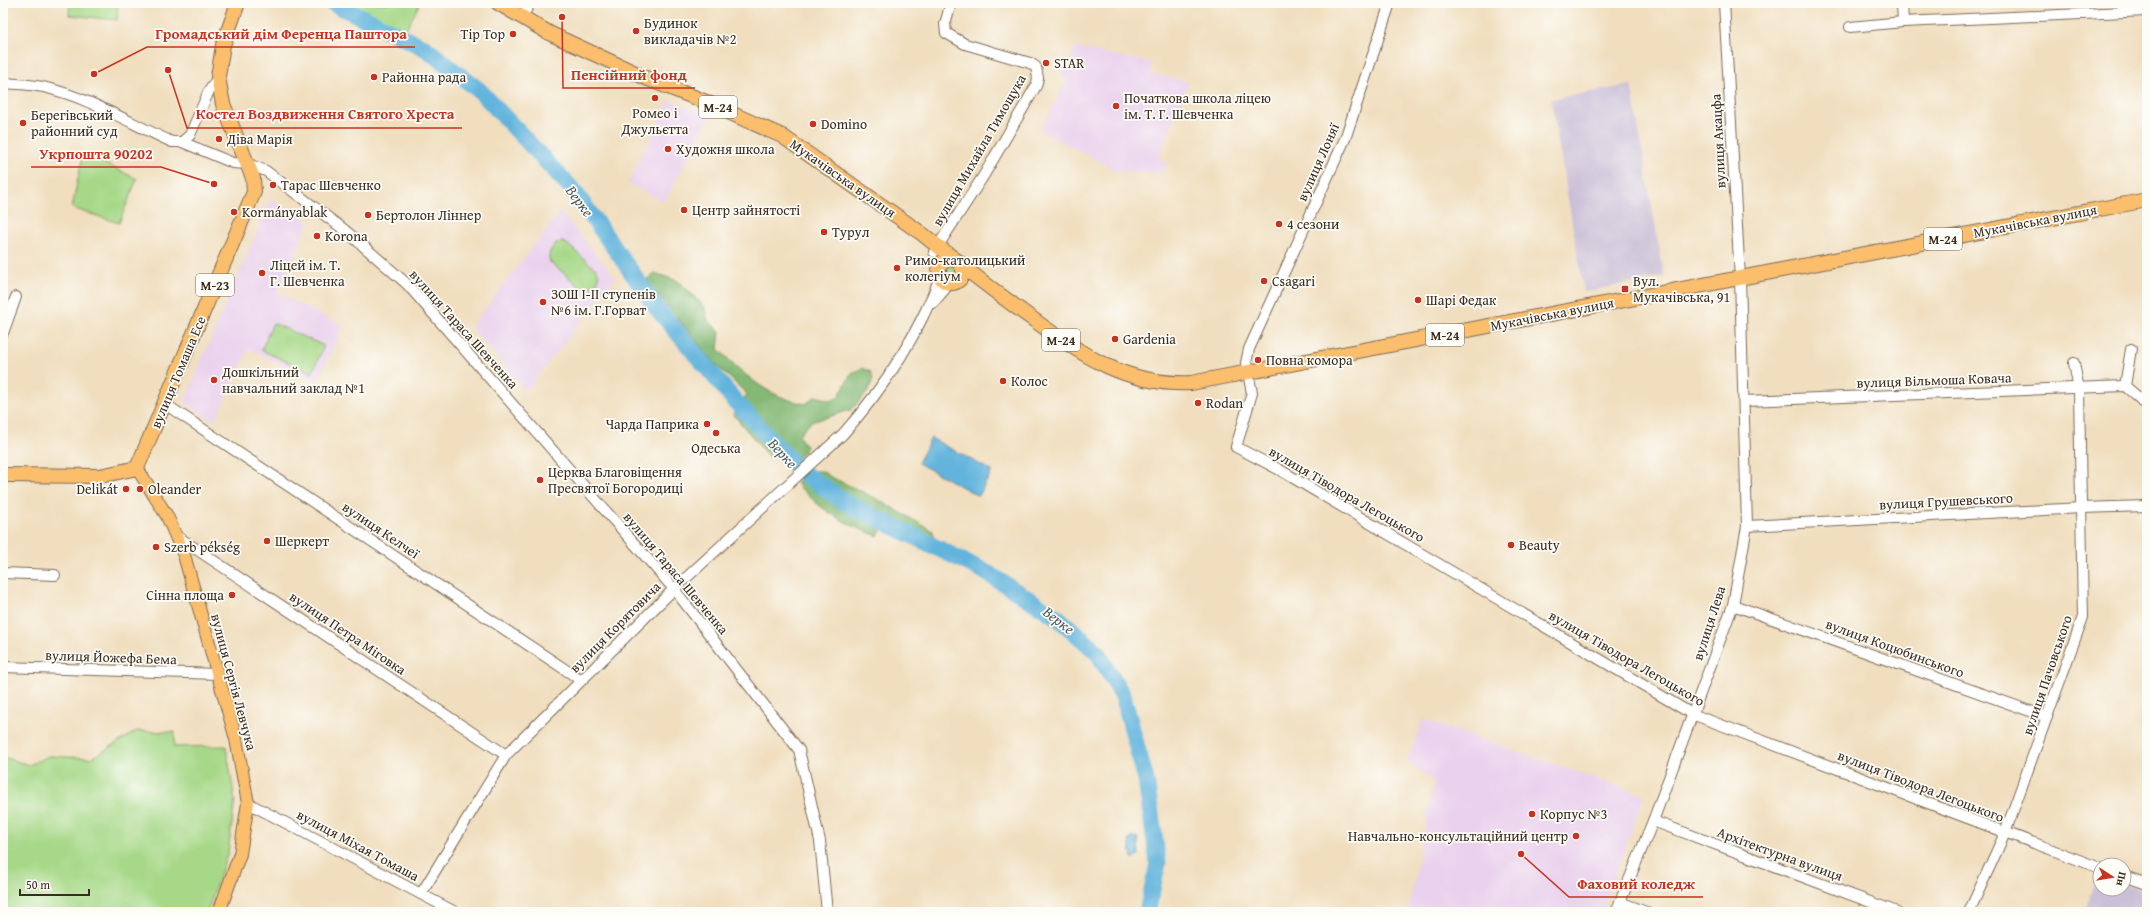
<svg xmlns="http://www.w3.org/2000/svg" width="2150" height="915" viewBox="0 0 2150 915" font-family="'Gentium Book Plus',serif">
	<rect width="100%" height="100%" fill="#fdfcf7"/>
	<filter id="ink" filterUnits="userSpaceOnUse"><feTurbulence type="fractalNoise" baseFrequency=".025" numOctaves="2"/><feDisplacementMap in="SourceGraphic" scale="8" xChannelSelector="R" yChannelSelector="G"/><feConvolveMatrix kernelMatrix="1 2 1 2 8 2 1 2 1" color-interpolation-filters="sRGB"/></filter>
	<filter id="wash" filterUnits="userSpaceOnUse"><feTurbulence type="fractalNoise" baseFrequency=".012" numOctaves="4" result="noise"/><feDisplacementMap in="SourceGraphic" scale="16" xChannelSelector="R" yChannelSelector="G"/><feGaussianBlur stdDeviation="0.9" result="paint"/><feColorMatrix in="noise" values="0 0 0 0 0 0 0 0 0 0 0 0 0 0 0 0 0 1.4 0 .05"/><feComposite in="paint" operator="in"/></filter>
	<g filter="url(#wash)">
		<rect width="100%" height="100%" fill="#f0debe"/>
		<g fill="#ead1ed">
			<polygon points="1074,47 1152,63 1150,73 1189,82 1159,156 1166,164 1164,173 1115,171 1103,163 1040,131 1067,79 1061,76 1064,62 1071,63"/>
			<polygon points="669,100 710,116 664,202 628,183"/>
			<polygon points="271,199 309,222 277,293 344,326 316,382 249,349 215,421 185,404 186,397"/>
			<polygon points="560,211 616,278 526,391 471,327"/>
			<polygon points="1423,719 1644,795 1602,912 1408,912 1434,782 1407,761"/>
		</g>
		<g fill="#cabfd7">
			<polygon points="1631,85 1664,276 1584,292 1551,99"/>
			<polygon points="2097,877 2100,878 2100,889 2124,889 2124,885 2147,891 2147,912 2085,912"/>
		</g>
		<g fill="#a6d887" stroke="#708152">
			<polygon points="70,3 118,3 117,20 69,15"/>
			<polygon points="340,3 420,3 405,32"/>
			<polygon points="83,153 137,179 119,223 72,208"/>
			<path d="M 562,242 L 567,244 L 597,270 C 600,277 599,281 594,287 L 583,289 L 550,262 C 547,254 551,250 556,243 Z"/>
			<circle cx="951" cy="272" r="6"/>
			<polygon points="273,323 324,346 312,373 261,350"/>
			<polygon points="137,731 175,732 174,747 226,746 235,801 228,852 207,912 3,912 3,757 29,765 49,756 92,758"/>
		</g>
		<g fill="#84b874" stroke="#607149">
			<path d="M 655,273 L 678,281 L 705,307 L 707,319 L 720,332 L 718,349 C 746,376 767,397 806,404 L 815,396 L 831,400 L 839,396 L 851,374 L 862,368 L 870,371 L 873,378 L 868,392 L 851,410 L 811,422 L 799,436 L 807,448 L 797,458 L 786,452 L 769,457 L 733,414 L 747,394 L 716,365 L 646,280 Z"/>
			<path d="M 809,471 L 822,471 L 831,477 L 877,499 L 933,531 L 934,538 L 887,520 L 878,536 C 844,524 820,510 796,483 Z"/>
		</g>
		<g fill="#62b4dd" stroke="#4e6f7e">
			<polygon points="931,438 992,471 979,496 918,463"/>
			<polygon points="1134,837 1138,838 1139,855 1136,858 1132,858 1129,840"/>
		</g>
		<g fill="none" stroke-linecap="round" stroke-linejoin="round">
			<polyline stroke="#62b4dd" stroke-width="17" points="333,3 425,48 480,91 574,191 656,307 735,401 799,470 846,503 984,571 1057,617 1097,652 1123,696 1146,780 1158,863 1147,912"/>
		</g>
	</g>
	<g filter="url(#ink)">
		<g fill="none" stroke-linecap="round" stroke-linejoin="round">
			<g stroke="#7a6956" stroke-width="12">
				<g id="minor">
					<polyline points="1390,3 1345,139 1249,349 1246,363 1252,393 1236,447 1280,470 1692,714 2100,868"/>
					<polyline points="1902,3 1903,22"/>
					<polyline points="522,17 530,3"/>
					<polyline points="1850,27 1903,22 2147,11"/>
					<path d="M 3,83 C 16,84 30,84 43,87 C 88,97 130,123 172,142 L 182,142 L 233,163 L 248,164 L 266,171 L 346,231 L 407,284 L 674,589 L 799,750 L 820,841 L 827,912"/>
					<polyline points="182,142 190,135 208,93 218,77"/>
					<polyline points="934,252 984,175 1036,86 1038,78 1036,67 1030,63 965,44 946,33 945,24 951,3"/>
					<polyline points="933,303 950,283"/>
					<polyline points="3,333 16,297"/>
					<polyline points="2131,349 2125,386 2147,405"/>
					<polyline points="1744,401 2125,386"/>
					<polyline points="165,404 581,680"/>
					<polyline points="1747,526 2081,508 2147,506"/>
					<polyline points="175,535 506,755"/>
					<polyline points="3,573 55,575"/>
					<polyline points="1733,605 2047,717"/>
					<polyline points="3,667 218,674"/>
					<polyline points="248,803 455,912"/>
					<polyline points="1653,821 1897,912"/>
					<polyline points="2124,876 2147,884"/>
					<path d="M 421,894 L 506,755 L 674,589 L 843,434 C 884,388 919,333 941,275"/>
					<polyline points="1620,902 1646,912"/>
					<polyline points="1616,912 1653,821 1733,605 1747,526 1740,278 1724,3"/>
					<polyline points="1969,912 2005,833 2083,617 2079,390 2074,363"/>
				</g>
			</g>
			<g stroke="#7a6956" stroke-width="14">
				<polyline id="major" points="137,468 167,516 184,555 236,739 248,803 240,854 219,912"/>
			</g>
			<g stroke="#7a6956" stroke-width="16">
				<g id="highway">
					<polyline points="498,3 549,33 646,78 706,102 782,136 921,233 957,261"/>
					<circle cx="951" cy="271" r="12"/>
					<path d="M 961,265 C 985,284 1009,302 1034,320 C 1083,356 1128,386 1191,383 L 2147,200"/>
					<polyline points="3,475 100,476 137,468 254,192 253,178 223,104 218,77 223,45 238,3"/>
				</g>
			</g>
			<use href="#minor" stroke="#fff" stroke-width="10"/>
			<use href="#major" stroke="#fabe6d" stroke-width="12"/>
			<use href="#highway" stroke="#fabe6d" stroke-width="14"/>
		</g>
	</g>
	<g fill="#c8321e" stroke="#fdfcf7" stroke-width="1.5">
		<circle cx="636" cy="31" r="4"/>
		<circle cx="513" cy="34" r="4"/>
		<circle cx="1046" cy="63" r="4"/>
		<circle cx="374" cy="77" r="4"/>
		<circle cx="655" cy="98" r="4"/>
		<circle cx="1116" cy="106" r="4"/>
		<circle cx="23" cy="123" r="4"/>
		<circle cx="813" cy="124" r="4"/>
		<circle cx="219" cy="139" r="4"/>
		<circle cx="668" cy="149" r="4"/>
		<circle cx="273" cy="185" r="4"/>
		<circle cx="684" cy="210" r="4"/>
		<circle cx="234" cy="212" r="4"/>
		<circle cx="368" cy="215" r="4"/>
		<circle cx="1279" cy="224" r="4"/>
		<circle cx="824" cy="232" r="4"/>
		<circle cx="317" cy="236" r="4"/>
		<circle cx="897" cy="268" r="4"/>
		<circle cx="262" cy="273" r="4"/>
		<circle cx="1264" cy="281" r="4"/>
		<rect x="1621" y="285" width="8" height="8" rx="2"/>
		<circle cx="1418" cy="300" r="4"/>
		<circle cx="543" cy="302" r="4"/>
		<circle cx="1115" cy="339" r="4"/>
		<circle cx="1258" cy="360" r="4"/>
		<circle cx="214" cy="380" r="4"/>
		<circle cx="1003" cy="381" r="4"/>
		<circle cx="1198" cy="403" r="4"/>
		<circle cx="707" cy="424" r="4"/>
		<circle cx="716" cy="433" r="4"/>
		<circle cx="540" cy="480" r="4"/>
		<circle cx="126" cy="489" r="4"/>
		<circle cx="140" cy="489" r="4"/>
		<circle cx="267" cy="541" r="4"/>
		<circle cx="1511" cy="545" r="4"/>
		<circle cx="156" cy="547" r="4"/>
		<circle cx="232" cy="595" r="4"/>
		<circle cx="1532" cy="814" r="4"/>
		<circle cx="1576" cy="836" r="4"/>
	</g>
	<g text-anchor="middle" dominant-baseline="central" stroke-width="3.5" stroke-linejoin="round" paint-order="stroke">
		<g fill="#fdfcf7" stroke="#75695f" stroke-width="1">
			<rect x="699" y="96" width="38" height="22" rx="3"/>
			<rect x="1924" y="228" width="38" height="22" rx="3"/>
			<rect x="196" y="274" width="38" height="22" rx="3"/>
			<rect x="1426" y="324" width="38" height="22" rx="3"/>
			<rect x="1042" y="329" width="38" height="22" rx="3"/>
		</g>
		<g font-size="13" font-weight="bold" fill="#3b2a1e">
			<text x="718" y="107">М-24</text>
			<text x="1943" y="239">М-24</text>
			<text x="215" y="285">М-23</text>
			<text x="1445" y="335">М-24</text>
			<text x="1061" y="340">М-24</text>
		</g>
		<g font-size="14" fill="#3b2a1e" stroke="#fdfcf7" text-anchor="start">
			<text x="644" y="23">Будинок<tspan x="644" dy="16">викладачів №2</tspan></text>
			<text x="505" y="34" text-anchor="end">Tip Top</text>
			<text x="1054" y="63">STAR</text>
			<text x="382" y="77">Районна рада</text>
			<text x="1124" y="98">Початкова школа ліцею<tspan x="1124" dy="16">ім. Т. Г. Шевченка</tspan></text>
			<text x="655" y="113" text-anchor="middle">Ромео і<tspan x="655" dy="16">Джульєтта</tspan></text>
			<text x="31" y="115">Берегівський<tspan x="31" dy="16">районний суд</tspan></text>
			<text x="821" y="124">Domino</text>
			<text x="227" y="139">Діва Марія</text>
			<text x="676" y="149">Художня школа</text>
			<text x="281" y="185">Тарас Шевченко</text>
			<text x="692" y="210">Центр зайнятості</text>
			<text x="242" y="212">Kormányablak</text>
			<text x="376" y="215">Бертолон Ліннер</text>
			<text x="1287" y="224">4 сезони</text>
			<text x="832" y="232">Турул</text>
			<text x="325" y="236">Korona</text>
			<text x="905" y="260">Римо-католицький<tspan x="905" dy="16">колегіум</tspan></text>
			<text x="270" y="265">Ліцей ім. Т.<tspan x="270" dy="16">Г. Шевченка</tspan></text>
			<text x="1272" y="281">Csagari</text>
			<text x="1633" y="281">Вул.<tspan x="1633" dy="16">Мукачівська, 91</tspan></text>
			<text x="551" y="294">ЗОШ І-ІІ ступенів<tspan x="551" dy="16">№6 ім. Г.Горват</tspan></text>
			<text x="1426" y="300">Шарі Федак</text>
			<text x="1123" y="339">Gardenia</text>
			<text x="1266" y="360">Повна комора</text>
			<text x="222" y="372">Дошкільний<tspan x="222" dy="16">навчальний заклад №1</tspan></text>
			<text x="1011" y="381">Колос</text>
			<text x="1206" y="403">Rodan</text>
			<text x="699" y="424" text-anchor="end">Чарда Паприка</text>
			<text x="716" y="448" text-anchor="middle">Одеська</text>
			<text x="548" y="472">Церква Благовіщення<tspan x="548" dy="16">Пресвятої Богородиці</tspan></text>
			<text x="118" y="489" text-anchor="end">Delikát</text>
			<text x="148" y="489">Oleander</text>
			<text x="275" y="541">Шеркерт</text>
			<text x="1519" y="545">Beauty</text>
			<text x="164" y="547">Szerb pékség</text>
			<text x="224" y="595" text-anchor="end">Сінна площа</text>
			<text x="1540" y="814">Корпус №3</text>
			<text x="1568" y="836" text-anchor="end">Навчально-консультаційний центр</text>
		</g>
		<g font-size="14" fill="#3b2a1e" stroke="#fdfcf7">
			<text transform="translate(1718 141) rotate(-93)">вулиця Акацфа</text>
			<text transform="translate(979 150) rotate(-60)">вулиця Михайла Тимощука</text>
			<text transform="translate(1318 162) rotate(-66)">вулиця Лоняї</text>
			<text transform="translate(843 178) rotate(35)">Мукачівська вулиця</text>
			<text transform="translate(2035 221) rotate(-11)">Мукачівська вулиця</text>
			<text transform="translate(1552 314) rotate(-11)">Мукачівська вулиця</text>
			<text transform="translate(464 329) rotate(48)">вулиця Тараса Шевченка</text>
			<text transform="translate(178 372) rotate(-67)">вулиця Томаша Есе</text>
			<text transform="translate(1934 380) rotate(-2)">вулиця Вільмоша Ковача</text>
			<text transform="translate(1347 494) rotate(30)">вулиця Тіводора Легоцького</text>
			<text transform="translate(1946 501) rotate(-3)">вулиця Грушевського</text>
			<text transform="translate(381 530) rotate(34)">вулиця Келчеї</text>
			<text transform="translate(676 573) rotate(50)">вулиця Тараса Шевченка</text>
			<text transform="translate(1709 623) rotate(-72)">вулиця Лева</text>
			<text transform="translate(615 627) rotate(-45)">вулиця Корятовича</text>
			<text transform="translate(348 633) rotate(34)">вулиця Петра Міговка</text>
			<text transform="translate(1895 648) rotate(20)">вулиця Коцюбинського</text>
			<text transform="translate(111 657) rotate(2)">вулиця Йожефа Бема</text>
			<text transform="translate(1627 658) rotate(30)">вулиця Тіводора Легоцького</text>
			<text transform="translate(2047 675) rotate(-71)">вулиця Пачовського</text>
			<text transform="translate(234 682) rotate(75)">вулиця Сергія Левчука</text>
			<text transform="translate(1921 786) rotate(21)">вулиця Тіводора Легоцького</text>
			<text transform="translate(358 845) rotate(28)">вулиця Міхая Томаша</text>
			<text transform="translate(1780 854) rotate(20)">Архітектурна вулиця</text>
		</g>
		<g font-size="15" font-style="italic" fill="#495a61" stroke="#fdfcf7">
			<text transform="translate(580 201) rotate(53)">Верке</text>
			<text transform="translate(783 453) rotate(47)">Верке</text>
			<text transform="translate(1059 620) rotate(38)">Верке</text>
		</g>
	</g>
	<path fill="none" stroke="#c8321e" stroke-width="1.5" d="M94 74L147 47H415M562 17L563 88H695M168 70L187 128H462M214 184L161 167H31M1521 854L1569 897H1703"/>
	<g fill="#c8321e" stroke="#fdfcf7" stroke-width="1.5">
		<circle cx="94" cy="74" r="4"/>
		<circle cx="562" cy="17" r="4"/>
		<circle cx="168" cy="70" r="4"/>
		<circle cx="214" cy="184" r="4"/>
		<circle cx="1521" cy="854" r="4"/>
	</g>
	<g font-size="15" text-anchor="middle" font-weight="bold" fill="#c8321e" stroke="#fdfcf7" stroke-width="3.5" stroke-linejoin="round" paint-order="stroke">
		<text x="281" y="39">Громадський дім Ференца Паштора</text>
		<text x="629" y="80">Пенсійний фонд</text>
		<text x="325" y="119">Костел Воздвиження Святого Хреста</text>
		<text x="96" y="159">Укрпошта 90202</text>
		<text x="1636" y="889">Фаховий коледж</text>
	</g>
	<rect width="2150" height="915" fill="none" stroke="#fdfcf7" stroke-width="16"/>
	<g transform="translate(2112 877) rotate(102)"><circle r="19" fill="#fdfcf7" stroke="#afa8a0"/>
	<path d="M0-3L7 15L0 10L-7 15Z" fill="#c8321e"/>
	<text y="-6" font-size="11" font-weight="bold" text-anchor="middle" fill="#3b2a1e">Пн</text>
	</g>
	<path d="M20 889v6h69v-6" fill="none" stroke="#3b2a1e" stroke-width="2"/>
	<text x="26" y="889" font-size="12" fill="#3b2a1e" stroke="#fdfcf7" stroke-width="3" paint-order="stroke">50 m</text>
</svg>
